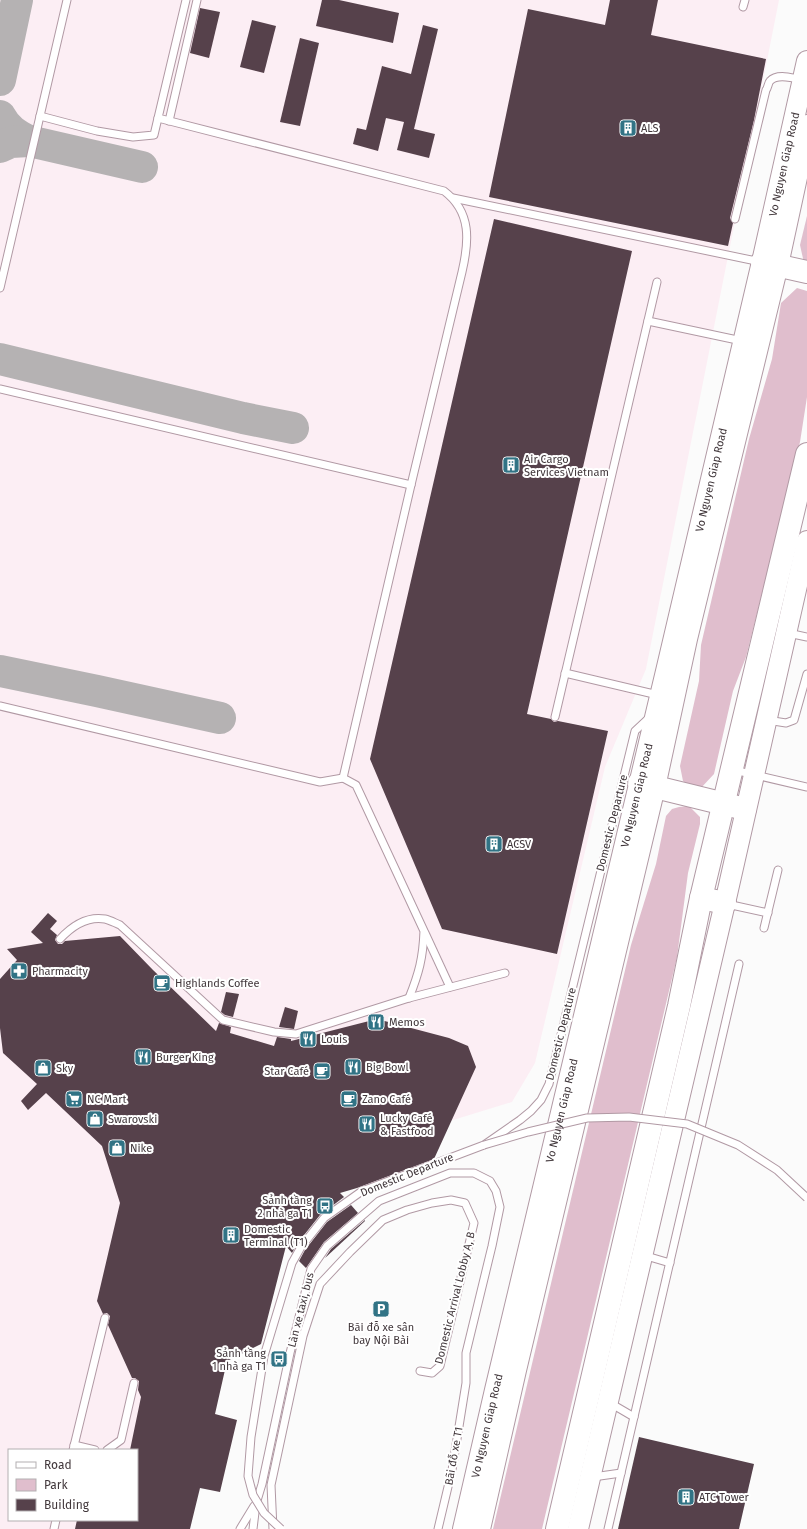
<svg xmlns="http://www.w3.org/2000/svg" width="807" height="1529" viewBox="0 0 807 1529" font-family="'Fira Sans',sans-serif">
	<rect width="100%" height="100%" fill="#fbfbfb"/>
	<path fill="#fceef4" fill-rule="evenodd" d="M 0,0 L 779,0 L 646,669 L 605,767 L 535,1063 L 512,1102 L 255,1181 L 175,1529 L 0,1529 ZM 9,1450 L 137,1450 L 137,1520 L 9,1520 Z"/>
	<g fill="#e0becd">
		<polygon points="807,216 807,264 804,263 800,245"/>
		<polygon points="797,288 807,291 807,397 800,442 746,657 733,691 714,774 700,789 691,787 683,781 680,766 699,681 701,645 749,439 772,359 781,303"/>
		<polygon points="689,806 700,817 700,824 688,873 677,957 542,1529 493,1529 631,945 656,864 666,816 672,809 679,807"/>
	</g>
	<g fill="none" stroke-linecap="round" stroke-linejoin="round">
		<g stroke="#b5b2b3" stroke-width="32">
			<polyline points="0,80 17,0"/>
			<path d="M 0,116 C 7,129 16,135 29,141"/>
			<polyline points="0,147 11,142 29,141 142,167"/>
			<polyline points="0,359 243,418 293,428"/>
			<polyline points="0,671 97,691 220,718"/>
		</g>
	</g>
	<g fill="#56414b">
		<polygon points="322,0 339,0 399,13 393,43 316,26"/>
		<polygon points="610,0 658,0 651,35 766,59 754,120 730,218 733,223 728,246 489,197 528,9 605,25"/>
		<polygon points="200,8 220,12 209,58 190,53"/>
		<polygon points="252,20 276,26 264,73 240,67"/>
		<polygon points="423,25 438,29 414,129 435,134 429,158 397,150 404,122 386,118 378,151 353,144 357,128 366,130 382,66 411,74"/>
		<polygon points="300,38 319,43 300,126 280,122"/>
		<polygon points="494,219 632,251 527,714 551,719 554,722 558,721 608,731 557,954 442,929 370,759"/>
		<polygon points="48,913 57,921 50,929 57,935 55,940 58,944 62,944 65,941 120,936 153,970 216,1031 219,1023 231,1027 230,1033 274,1046 277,1037 291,1039 291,1041 377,1019 449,1038 468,1046 476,1067 434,1159 357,1188 340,1193 344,1197 320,1215 297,1244 292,1253 286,1246 261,1344 227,1361 215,1414 237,1420 220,1492 200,1488 190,1529 75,1529 77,1520 137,1520 137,1450 130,1450 141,1397 138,1390 139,1381 135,1378 132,1378 108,1325 110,1316 107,1313 103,1314 97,1301 120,1203 102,1146 46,1093 28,1110 21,1101 37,1084 3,1053 0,1028 0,979 17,960 7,949 43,943 31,932"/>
		<polygon points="226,992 239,994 233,1017 225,1015 221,1012"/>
		<polygon points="285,1007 298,1011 294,1029 279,1027"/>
		<polygon points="351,1205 358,1213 324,1242 306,1268 299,1261 305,1250 327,1222"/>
		<polygon points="365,1220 365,1221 325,1258 331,1249"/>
		<polygon points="639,1437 754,1464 739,1529 618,1529"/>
	</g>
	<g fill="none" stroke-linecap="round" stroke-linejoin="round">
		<g stroke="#b199a4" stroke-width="9">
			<g id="lane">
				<path d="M 186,0 L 158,118 L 444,191 C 472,212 469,242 462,272 L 411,485 L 343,778 L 356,785 L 424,931 C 423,958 419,973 409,998"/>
				<polyline points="743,7 745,0"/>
				<polyline points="40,116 97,131 133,137 154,135 158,118"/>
				<polyline points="169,121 197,0"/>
				<polyline points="453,198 761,262"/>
				<path d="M 735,219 L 766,90 C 768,88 768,83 770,81 C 777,73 794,78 802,80"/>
				<polyline points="0,288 67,0"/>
				<polyline points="648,321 742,341"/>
				<polyline points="0,389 411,485"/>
				<polyline points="788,633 807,637"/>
				<polyline points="565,673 658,695"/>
				<polyline points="0,706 320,782 343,778"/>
				<polyline points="555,717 657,282"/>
				<polyline points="767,720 786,723 794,720 807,674"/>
				<polyline points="734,770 807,787"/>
				<polyline points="727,904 768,913"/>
				<polyline points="764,928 778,870"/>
				<polyline points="425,933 450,987"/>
				<path d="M 60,939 C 71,927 87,916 105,919 C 110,920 115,923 120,925 L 223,1020 L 274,1032 L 296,1034 L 409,998 L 505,973"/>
				<polyline points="394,1179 484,1145 520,1120 531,1111 541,1100 549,1084 635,731 650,717"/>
				<polyline points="643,1255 670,1263"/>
				<polyline points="610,1403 634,1417"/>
				<polyline points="74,1445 95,1450"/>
				<polyline points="73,1450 105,1318"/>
				<polyline points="107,1450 121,1440 134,1383"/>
				<polyline points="593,1477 621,1473"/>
				<polyline points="54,1529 56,1520"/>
				<polyline points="240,1529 254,1506"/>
				<polyline points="253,1529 256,1504 262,1484 290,1353 311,1269 327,1246 379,1201 450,1173 474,1173 490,1181 496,1191 500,1207 492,1246 466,1353 466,1383 452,1470 438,1529"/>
				<polyline points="273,1529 271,1485 303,1336 320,1284 350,1252 383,1220 407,1210 432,1203 451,1200 465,1203 474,1223 440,1366 432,1373 420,1371"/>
				<polyline points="608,1529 739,964"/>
			</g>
		</g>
		<g stroke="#b199a4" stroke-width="22">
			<g id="secondary">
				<path id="s1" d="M 463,1529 L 495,1390 L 667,667 L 762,262 L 807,61"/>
				<polyline points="578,1529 725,903 807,541"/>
			</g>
		</g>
		<g stroke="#b199a4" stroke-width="24">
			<g id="highway">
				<polyline points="762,262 807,272"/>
				<polyline points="639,783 745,809"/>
				<polyline points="701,898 725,903"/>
				<polyline points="479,1529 515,1370 654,787 686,639 777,265 807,126"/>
				<polyline points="557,1529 679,1006 701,898 807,454"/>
			</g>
		</g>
		<use href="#lane" stroke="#fff" stroke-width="7"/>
		<use href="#secondary" stroke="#fff" stroke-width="20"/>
		<use href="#highway" stroke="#fff" stroke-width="22"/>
		<g stroke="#b199a4" stroke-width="9" stroke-linecap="butt">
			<g id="lane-bridge">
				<polyline points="484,1145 528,1132 587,1118 629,1117 687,1124 738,1145 777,1170 807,1198"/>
				<polyline points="281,1529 264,1513 253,1495 248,1476 251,1437 264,1356 292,1263 301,1247 324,1218 362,1191 394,1179"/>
			</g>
		</g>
		<use href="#lane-bridge" stroke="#fff" stroke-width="7"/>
	</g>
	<defs>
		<g id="building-square" transform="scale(0.9)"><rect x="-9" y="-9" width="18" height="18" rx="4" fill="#317385" stroke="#fff"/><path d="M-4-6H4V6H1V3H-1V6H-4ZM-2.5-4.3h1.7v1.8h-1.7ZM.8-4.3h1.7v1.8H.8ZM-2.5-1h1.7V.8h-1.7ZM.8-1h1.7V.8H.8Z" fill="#fff"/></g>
		<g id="pharmacy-square" transform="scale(0.9)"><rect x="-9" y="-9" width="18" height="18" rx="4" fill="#317385" stroke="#fff"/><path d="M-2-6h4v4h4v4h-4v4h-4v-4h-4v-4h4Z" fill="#fff"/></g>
		<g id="cafe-square" transform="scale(0.9)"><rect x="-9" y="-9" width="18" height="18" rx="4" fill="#317385" stroke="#fff"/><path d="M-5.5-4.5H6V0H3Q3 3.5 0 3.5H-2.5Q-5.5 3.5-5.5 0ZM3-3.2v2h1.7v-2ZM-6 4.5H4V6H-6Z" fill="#fff"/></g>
		<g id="restaurant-square" transform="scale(0.9)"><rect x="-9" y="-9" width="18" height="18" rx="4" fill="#317385" stroke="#fff"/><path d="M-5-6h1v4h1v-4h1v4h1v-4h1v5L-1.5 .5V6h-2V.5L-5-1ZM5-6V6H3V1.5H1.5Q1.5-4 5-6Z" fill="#fff"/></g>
		<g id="shop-square" transform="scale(0.9)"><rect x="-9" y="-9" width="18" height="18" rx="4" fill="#317385" stroke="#fff"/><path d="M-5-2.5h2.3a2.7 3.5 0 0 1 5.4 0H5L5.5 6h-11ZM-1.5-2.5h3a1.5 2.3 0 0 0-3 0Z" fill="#fff"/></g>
		<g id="supermarket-square" transform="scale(0.9)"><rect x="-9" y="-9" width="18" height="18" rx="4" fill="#317385" stroke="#fff"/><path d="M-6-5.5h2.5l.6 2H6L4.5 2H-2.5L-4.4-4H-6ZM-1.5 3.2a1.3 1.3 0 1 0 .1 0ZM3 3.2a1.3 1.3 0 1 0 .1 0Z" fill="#fff"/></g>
		<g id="bus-square" transform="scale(0.9)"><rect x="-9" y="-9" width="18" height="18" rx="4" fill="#317385" stroke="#fff"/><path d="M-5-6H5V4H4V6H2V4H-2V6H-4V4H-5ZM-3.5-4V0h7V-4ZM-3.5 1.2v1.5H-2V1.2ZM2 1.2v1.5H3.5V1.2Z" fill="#fff"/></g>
		<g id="parking-square" transform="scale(0.9)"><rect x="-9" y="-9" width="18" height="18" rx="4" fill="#317385" stroke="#fff"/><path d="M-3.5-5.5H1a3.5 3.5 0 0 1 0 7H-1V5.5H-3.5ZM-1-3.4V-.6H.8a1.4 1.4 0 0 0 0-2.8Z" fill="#fff"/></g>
	</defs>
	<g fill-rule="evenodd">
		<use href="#building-square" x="628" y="128"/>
		<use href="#building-square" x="511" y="465"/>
		<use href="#building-square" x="494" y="844"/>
		<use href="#pharmacy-square" x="19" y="971"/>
		<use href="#cafe-square" x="162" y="983"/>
		<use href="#restaurant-square" x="376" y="1022"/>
		<use href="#restaurant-square" x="308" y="1039"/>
		<use href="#restaurant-square" x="143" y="1057"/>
		<use href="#restaurant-square" x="353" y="1067"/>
		<use href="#shop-square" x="43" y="1068"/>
		<use href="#cafe-square" x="322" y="1071"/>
		<use href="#supermarket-square" x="74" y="1099"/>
		<use href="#cafe-square" x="349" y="1099"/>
		<use href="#shop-square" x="95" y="1119"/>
		<use href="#restaurant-square" x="367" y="1124"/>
		<use href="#shop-square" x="117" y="1148"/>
		<use href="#bus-square" x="325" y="1206"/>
		<use href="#building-square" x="231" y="1235"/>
		<use href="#parking-square" x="381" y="1309"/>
		<use href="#bus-square" x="279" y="1359"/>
		<use href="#building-square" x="686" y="1497"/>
	</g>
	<g text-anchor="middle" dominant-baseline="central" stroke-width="4" stroke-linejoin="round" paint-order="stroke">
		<g font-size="11" fill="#41373b" stroke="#fff" text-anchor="start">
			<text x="641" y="128">ALS</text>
			<text x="524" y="459">Air Cargo<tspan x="524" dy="13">Services Vietnam</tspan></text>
			<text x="507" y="844">ACSV</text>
			<text x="32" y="971">Pharmacity</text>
			<text x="175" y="983">Highlands Coffee</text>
			<text x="389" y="1022">Memos</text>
			<text x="321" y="1039">Louis</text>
			<text x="156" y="1057">Burger King</text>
			<text x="366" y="1067">Big Bowl</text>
			<text x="56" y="1068">Sky</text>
			<text x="309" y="1071" text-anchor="end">Star Café</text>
			<text x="87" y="1099">NC Mart</text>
			<text x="362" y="1099">Zano Café</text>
			<text x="380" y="1118">Lucky Café<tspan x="380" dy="13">&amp; Fastfood</tspan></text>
			<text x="108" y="1119">Swarovski</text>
			<text x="130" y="1148">Nike</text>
			<text x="312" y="1200" text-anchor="end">Sảnh tầng<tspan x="312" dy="13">2 nhà ga T1</tspan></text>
			<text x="244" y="1229">Domestic<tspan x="244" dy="13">Terminal (T1)</tspan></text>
			<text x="381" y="1327" text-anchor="middle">Bãi đỗ xe sân<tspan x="381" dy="13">bay Nội Bài</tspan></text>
			<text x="266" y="1353" text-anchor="end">Sảnh tầng<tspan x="266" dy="13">1 nhà ga T1</tspan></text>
			<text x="699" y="1497">ATC Tower</text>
		</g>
		<g font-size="11" fill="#41373b" stroke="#fff">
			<text stroke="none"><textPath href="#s1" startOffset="1402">Vo Nguyen Giap Road</textPath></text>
			<text stroke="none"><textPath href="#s1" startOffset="1078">Vo Nguyen Giap Road</textPath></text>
			<text stroke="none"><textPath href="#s1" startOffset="754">Vo Nguyen Giap Road</textPath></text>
			<text transform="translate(612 823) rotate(-76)">Domestic Departure</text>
			<text transform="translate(561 1034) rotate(-76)">Domestic Depature</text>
			<text stroke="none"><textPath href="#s1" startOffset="430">Vo Nguyen Giap Road</textPath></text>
			<text transform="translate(407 1175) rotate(-22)">Domestic Departure</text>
			<text transform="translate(455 1298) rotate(-76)">Domestic Arrival Lobby A, B</text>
			<text transform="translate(301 1310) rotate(-76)">Làn xe taxi, bus</text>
			<text stroke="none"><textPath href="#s1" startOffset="106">Vo Nguyen Giap Road</textPath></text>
			<text transform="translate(454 1456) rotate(-80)">Bãi đỗ xe T1</text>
		</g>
	</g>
	<rect x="8" y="1449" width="130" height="72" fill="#ffffff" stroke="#b3afb1"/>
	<rect x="16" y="1462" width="20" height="6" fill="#ffffff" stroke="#b3afb1"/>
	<text x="44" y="1469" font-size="12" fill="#41373b">Road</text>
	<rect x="16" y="1479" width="20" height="12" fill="#e0becd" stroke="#b3afb1"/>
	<text x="44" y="1489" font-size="12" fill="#41373b">Park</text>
	<rect x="16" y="1499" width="20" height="12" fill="#56414b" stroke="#b3afb1"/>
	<text x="44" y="1509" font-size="12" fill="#41373b">Building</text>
</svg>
